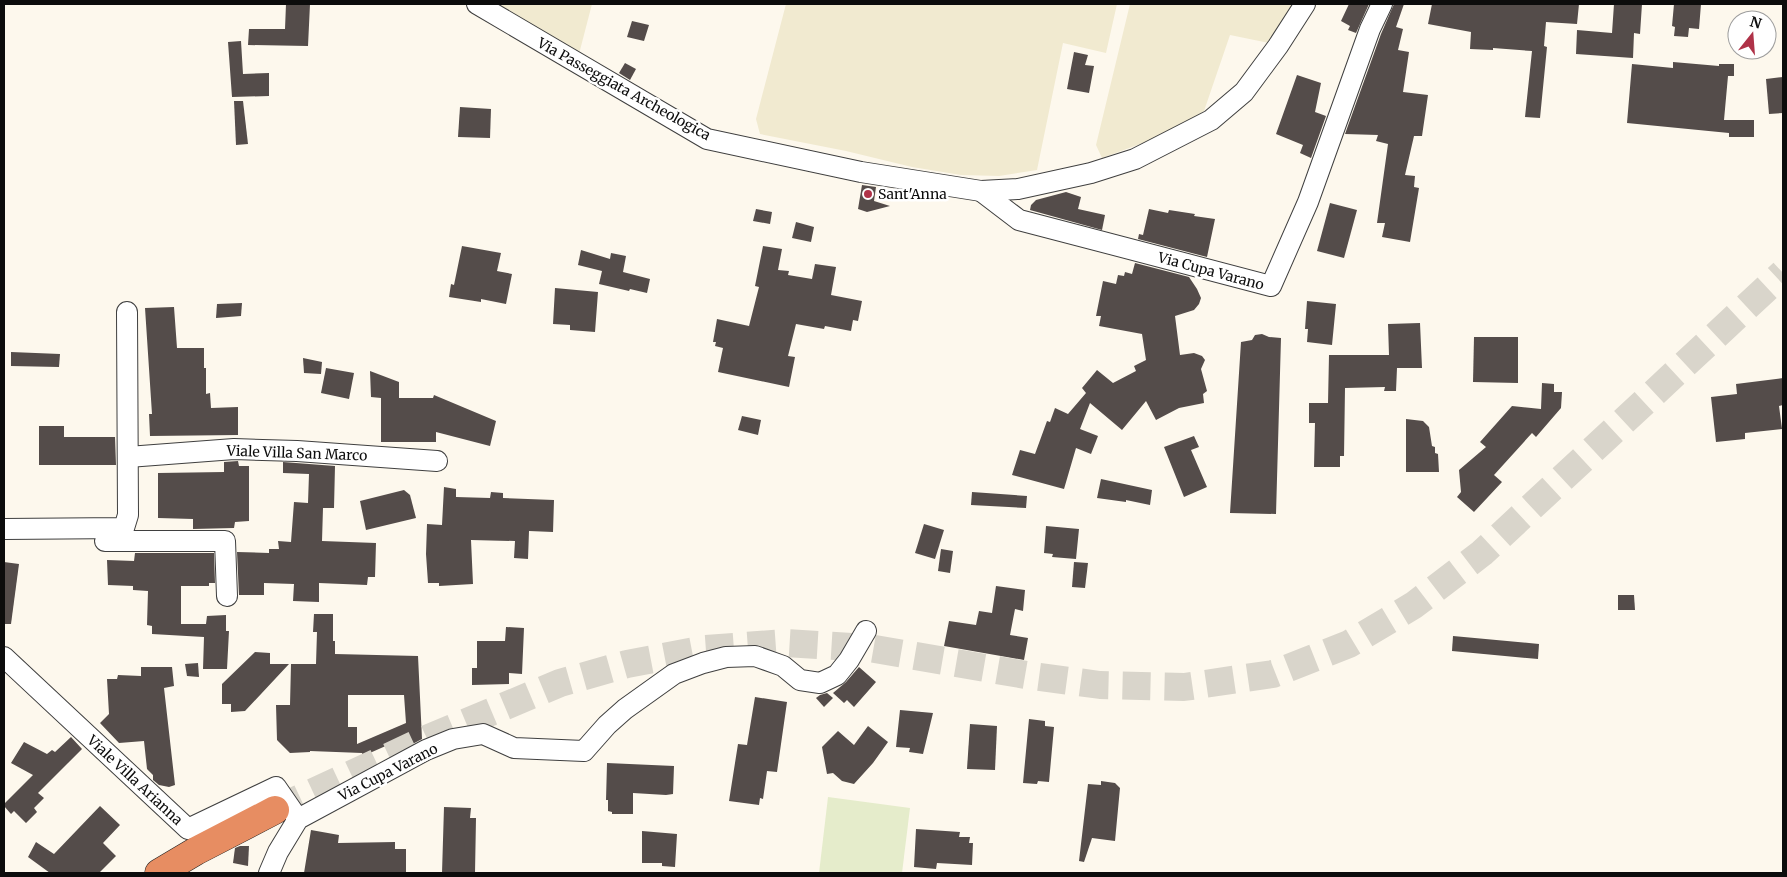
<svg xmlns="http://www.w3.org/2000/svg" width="1787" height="877" viewBox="0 0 1787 877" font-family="Merriweather,serif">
	<rect width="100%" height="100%" fill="#fdf8ed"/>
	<g fill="#f1ead0">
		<polygon points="497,4 592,4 579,54"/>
		<polygon points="786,4 1117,4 1106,53 1063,43 1037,170 999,176 961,175 912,167 846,151 760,134 756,119"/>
		<polygon points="1130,4 1293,4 1269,43 1230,35 1204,111 1170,133 1102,158 1096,145"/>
	</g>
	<polygon fill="#e5eccb" points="828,797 910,808 902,873 819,873"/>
	<g fill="#544c4a" fill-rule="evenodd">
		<polygon points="286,4 310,4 308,46 248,45 249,29 285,29"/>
		<polygon points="1349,4 1369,4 1356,33 1348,30 1350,26 1341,21"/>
		<polygon points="1394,4 1404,4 1396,27 1403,29 1398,50 1409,52 1403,92 1428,95 1422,136 1414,136 1405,175 1415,176 1414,187 1419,188 1410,242 1382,237 1385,223 1377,223 1388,144 1376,141 1378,135 1345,134 1381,34"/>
		<polygon points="1432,4 1579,4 1577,24 1546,22 1544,46 1547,47 1540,118 1525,117 1532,51 1493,48 1493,50 1470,49 1471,32 1428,24"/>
		<polygon points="1614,4 1642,4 1640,34 1634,33 1633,58 1576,54 1577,30 1612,33"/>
		<polygon points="1674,4 1701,4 1699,29 1689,28 1688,37 1674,36 1675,27 1672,26"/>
		<polygon points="632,21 649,25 644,41 627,37"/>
		<polygon points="241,41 243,74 269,73 269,96 232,97 228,42"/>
		<polygon points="1074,52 1088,55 1085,65 1094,66 1089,93 1067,89"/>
		<polygon points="1673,62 1719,66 1719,64 1734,64 1734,76 1728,76 1724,120 1754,120 1754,137 1729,137 1729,133 1627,123 1632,64 1673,68"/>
		<polygon points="625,63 636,69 630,80 619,73"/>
		<polygon points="1297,75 1321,83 1315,112 1326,116 1311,158 1300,153 1303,145 1276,134"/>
		<polygon points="1783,77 1783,113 1769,114 1766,79"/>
		<polygon points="234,101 243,101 248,144 236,145"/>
		<polygon points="460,107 491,109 490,138 458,137"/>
		<polygon points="862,185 876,187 874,201 890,206 867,212 858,209"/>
		<polygon points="1066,192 1081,197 1078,209 1105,215 1102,230 1030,210 1031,205 1036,200"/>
		<polygon points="1330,203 1357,210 1344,258 1317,251"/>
		<polygon points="756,209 772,212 770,224 753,221"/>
		<polygon points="1149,209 1168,213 1169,210 1195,214 1194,216 1215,219 1207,257 1138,239 1139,234 1143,235"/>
		<polygon points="796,222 814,227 811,242 792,238"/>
		<polygon points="462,246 501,253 497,271 512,274 506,304 481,299 481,302 449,297 451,284 454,285"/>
		<polygon points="763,246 782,249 778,270 789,271 788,275 812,279 815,264 836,267 831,295 862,301 858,321 853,320 851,331 825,326 824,329 796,324 788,356 795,357 789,387 718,372 723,348 715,346 716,342 713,342 717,319 749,326 759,287 755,286"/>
		<polygon points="581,250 610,259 611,253 626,256 623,272 650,279 647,293 630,289 629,291 599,284 602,271 578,265"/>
		<polygon points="1135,263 1189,277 1197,289 1201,298 1199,304 1194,310 1175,316 1180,355 1194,353 1202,356 1205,360 1201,369 1207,391 1203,394 1204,403 1179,408 1156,420 1146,401 1122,430 1090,403 1080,429 1098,436 1091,454 1076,448 1064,489 1012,475 1020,450 1035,454 1047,421 1050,422 1055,408 1068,414 1086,393 1082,388 1097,370 1113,383 1136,371 1134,366 1146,360 1142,334 1099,326 1101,316 1096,316 1103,281 1116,284 1118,275 1124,276 1125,272 1132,274"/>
		<polygon points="555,288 598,292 595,332 570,330 570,325 553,324"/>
		<polygon points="1307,301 1336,304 1332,345 1307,342 1308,329 1305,329"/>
		<polygon points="242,303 241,316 216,318 217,304"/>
		<polygon points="174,307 177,348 204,348 204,368 206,368 206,394 210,393 211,408 238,407 238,435 150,436 149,414 152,414 145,308"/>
		<polygon points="1420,323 1422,368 1397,368 1396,391 1384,391 1385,387 1345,388 1344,456 1340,456 1340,467 1314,467 1315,423 1309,423 1309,403 1328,403 1329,355 1389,355 1388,324"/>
		<polygon points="1262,334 1269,337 1281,338 1276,514 1230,513 1241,342 1252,340 1255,335"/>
		<polygon points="1474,337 1518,337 1518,383 1473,382"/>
		<polygon points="11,352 60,354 59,367 11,366"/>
		<polygon points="303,358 322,362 321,374 304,373"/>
		<polygon points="326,368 354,373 349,399 321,393"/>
		<polygon points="370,371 399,382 399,398 433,398 434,395 496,421 490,446 436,432 436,442 381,442 381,398 371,397"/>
		<polygon points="1783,378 1783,405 1779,406 1782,429 1745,433 1745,439 1716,442 1711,397 1737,394 1736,384"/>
		<polygon points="1542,383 1554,384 1554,392 1562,392 1561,408 1536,437 1532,433 1494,475 1502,482 1474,512 1457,497 1461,492 1459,470 1486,447 1480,442 1512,406 1541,409"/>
		<polygon points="742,416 761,420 758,435 738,430"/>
		<polygon points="1406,419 1423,421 1429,427 1432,446 1435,447 1435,453 1438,454 1439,472 1406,472"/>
		<polygon points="39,426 64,426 64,437 115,437 116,465 39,465"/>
		<polygon points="1194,436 1199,447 1191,450 1207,487 1184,497 1164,447"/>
		<polygon points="238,461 239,466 249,466 249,521 235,522 234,528 193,529 193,519 158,518 158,473 224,472 224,462"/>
		<polygon points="283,462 335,466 334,508 323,508 322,541 376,543 375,577 368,577 367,585 319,583 319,602 293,601 294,584 264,583 264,595 239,595 237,552 269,553 269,549 279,549 278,541 291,542 294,502 308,503 309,474 283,473"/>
		<polygon points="1101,479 1152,490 1150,505 1126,500 1126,502 1097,498"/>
		<polygon points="444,487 456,489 456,497 490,498 491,492 503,493 503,498 554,500 553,532 529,531 528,559 514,558 515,541 471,540 473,584 439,586 439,583 428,583 426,554 427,524 442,525"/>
		<polygon points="404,490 410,495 416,518 366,530 360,501"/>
		<polygon points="972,492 1027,496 1026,508 971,505"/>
		<polygon points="924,524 944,530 935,559 915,553"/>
		<polygon points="1046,526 1079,529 1076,559 1052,557 1053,554 1044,553"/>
		<polygon points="941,549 953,551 950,573 938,571"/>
		<polygon points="135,553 214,553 215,583 209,583 209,586 181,586 181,624 206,624 207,616 226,615 226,631 229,631 227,669 203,669 204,637 152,634 152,626 147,625 148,591 133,590 133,586 108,585 107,560 134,561"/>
		<polygon points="4,562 19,564 11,624 4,624"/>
		<polygon points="1074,562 1088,563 1085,588 1072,587"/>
		<polygon points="996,586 1025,590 1023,611 1015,609 1010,635 1028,638 1024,660 944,646 949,621 976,625 979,611 992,613"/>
		<polygon points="1618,595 1634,595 1635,610 1618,610"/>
		<path d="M 314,614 L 333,614 L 333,641 L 335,641 L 335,654 L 418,656 L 422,739 L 407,747 L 406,737 L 363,756 L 362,753 L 310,751 L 310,752 L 290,753 L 277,740 L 276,705 L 290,705 L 291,664 L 316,664 L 317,632 L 313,632 ZM 348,695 L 404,695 L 406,723 L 357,744 L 357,727 L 348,727 Z"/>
		<polygon points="506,627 524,628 522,674 509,673 509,684 472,685 472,668 477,668 477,641 505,641"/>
		<polygon points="1453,636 1539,644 1538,659 1452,651"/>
		<polygon points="255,652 270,653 270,664 289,664 245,711 231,712 231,704 222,704 222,684"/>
		<polygon points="198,663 199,677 187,676 185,664"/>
		<polygon points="141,667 172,667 174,686 164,688 175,785 169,787 159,785 153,780 153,775 147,769 144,741 119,743 100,723 109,714 107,679 117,679 118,675 141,676"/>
		<polygon points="859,667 876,682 854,707 847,700 844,703 833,693 846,682"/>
		<polygon points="827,693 833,698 824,707 816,698 820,695"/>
		<polygon points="755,697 787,702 777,772 767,771 763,799 760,798 759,805 729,801 738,744 747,745"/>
		<polygon points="900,710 933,713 923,754 909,752 910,748 896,747"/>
		<polygon points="1029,719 1045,721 1045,726 1054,727 1049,782 1038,781 1037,784 1023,783"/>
		<polygon points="970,724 997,726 995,770 967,769"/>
		<polygon points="868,726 888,742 873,763 854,784 842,781 833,773 827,774 822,747 838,731 854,745"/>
		<polygon points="71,737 82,749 38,793 44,798 34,808 37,812 26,823 14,811 11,814 4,806 4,804 33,775 11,763 24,742 47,754 52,750 55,752"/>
		<polygon points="607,763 674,766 673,794 666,795 633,793 633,814 612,814 612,812 608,811 608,800 606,800"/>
		<polygon points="1101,781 1115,783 1120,788 1115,841 1092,838 1084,862 1079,861 1088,784 1101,785"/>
		<polygon points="100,806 120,825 103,843 116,856 99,873 50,873 28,857 36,842 54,854"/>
		<polygon points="444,807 471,808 470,818 476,818 475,873 442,873"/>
		<polygon points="916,829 960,832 959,837 970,837 969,843 973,843 972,865 937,863 936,869 914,867"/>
		<polygon points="311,830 339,835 338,843 395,842 395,849 406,849 406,873 304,873"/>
		<polygon points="642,831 677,834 675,867 662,866 662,863 642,863"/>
		<polygon points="240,846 249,846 248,866 233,863 235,848"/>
	</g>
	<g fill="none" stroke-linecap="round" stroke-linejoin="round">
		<polyline stroke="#d9d5cb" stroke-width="28" stroke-dasharray="28 14" stroke-linecap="butt" points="275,810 429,738 560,683 627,664 705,649 786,643 869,648 1026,675 1100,685 1184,687 1273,674 1349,644 1414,605 1482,553 1783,273"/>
		<g stroke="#3f3f3f" stroke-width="22">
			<g id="minor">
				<polyline points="477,4 707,139 861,172 981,191 1018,189 1091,173 1135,159 1211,120 1244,92 1278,46 1305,4"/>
				<polyline points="981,191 1019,220 1271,286 1308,202 1370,29 1382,4"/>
				<polyline points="128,457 234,449 297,451 437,461"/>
				<polyline points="4,529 124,528 128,515 127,312"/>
				<polyline points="105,541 225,541 227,596"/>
				<polyline points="4,657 188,829 276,787 298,819"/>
				<polyline points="269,873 278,852 298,819 426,750 453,739 483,734 514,748 584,751 607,725 625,709 674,674 703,663 726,657 755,656 783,666 800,680 820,683 837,675 849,660 866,631"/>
			</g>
		</g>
		<g stroke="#1d1d1d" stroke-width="29">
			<polyline id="highway" points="159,873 196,851 275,810"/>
		</g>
		<use href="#minor" stroke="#fff" stroke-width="20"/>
		<use href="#highway" stroke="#e78d62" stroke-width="28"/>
	</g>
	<circle fill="#af3248" stroke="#fff" stroke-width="2" cx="868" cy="194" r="5"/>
	<g text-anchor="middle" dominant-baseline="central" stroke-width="5" stroke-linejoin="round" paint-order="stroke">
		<g font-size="14" fill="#0c0c0c" stroke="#fff">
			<text transform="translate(624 89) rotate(29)">Via Passeggiata Archeologica</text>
			<text transform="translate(1211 271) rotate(15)">Via Cupa Varano</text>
			<text transform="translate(297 453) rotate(2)">Viale Villa San Marco</text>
			<text transform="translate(388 772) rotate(-27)">Via Cupa Varano</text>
			<text transform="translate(135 780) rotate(43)">Viale Villa Arianna</text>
		</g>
		<g font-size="14" fill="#0c0c0c" stroke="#fff" text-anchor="start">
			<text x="878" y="194">Sant'Anna</text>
		</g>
	</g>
	<rect width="1787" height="877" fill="none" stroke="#0c0c0c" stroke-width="10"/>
	<g transform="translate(1752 35) rotate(17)"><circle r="24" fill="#ffffff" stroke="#9e9e9e"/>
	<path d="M0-4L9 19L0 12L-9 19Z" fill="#af3248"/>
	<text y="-8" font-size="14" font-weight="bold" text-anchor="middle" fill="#0c0c0c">N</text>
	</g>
</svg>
